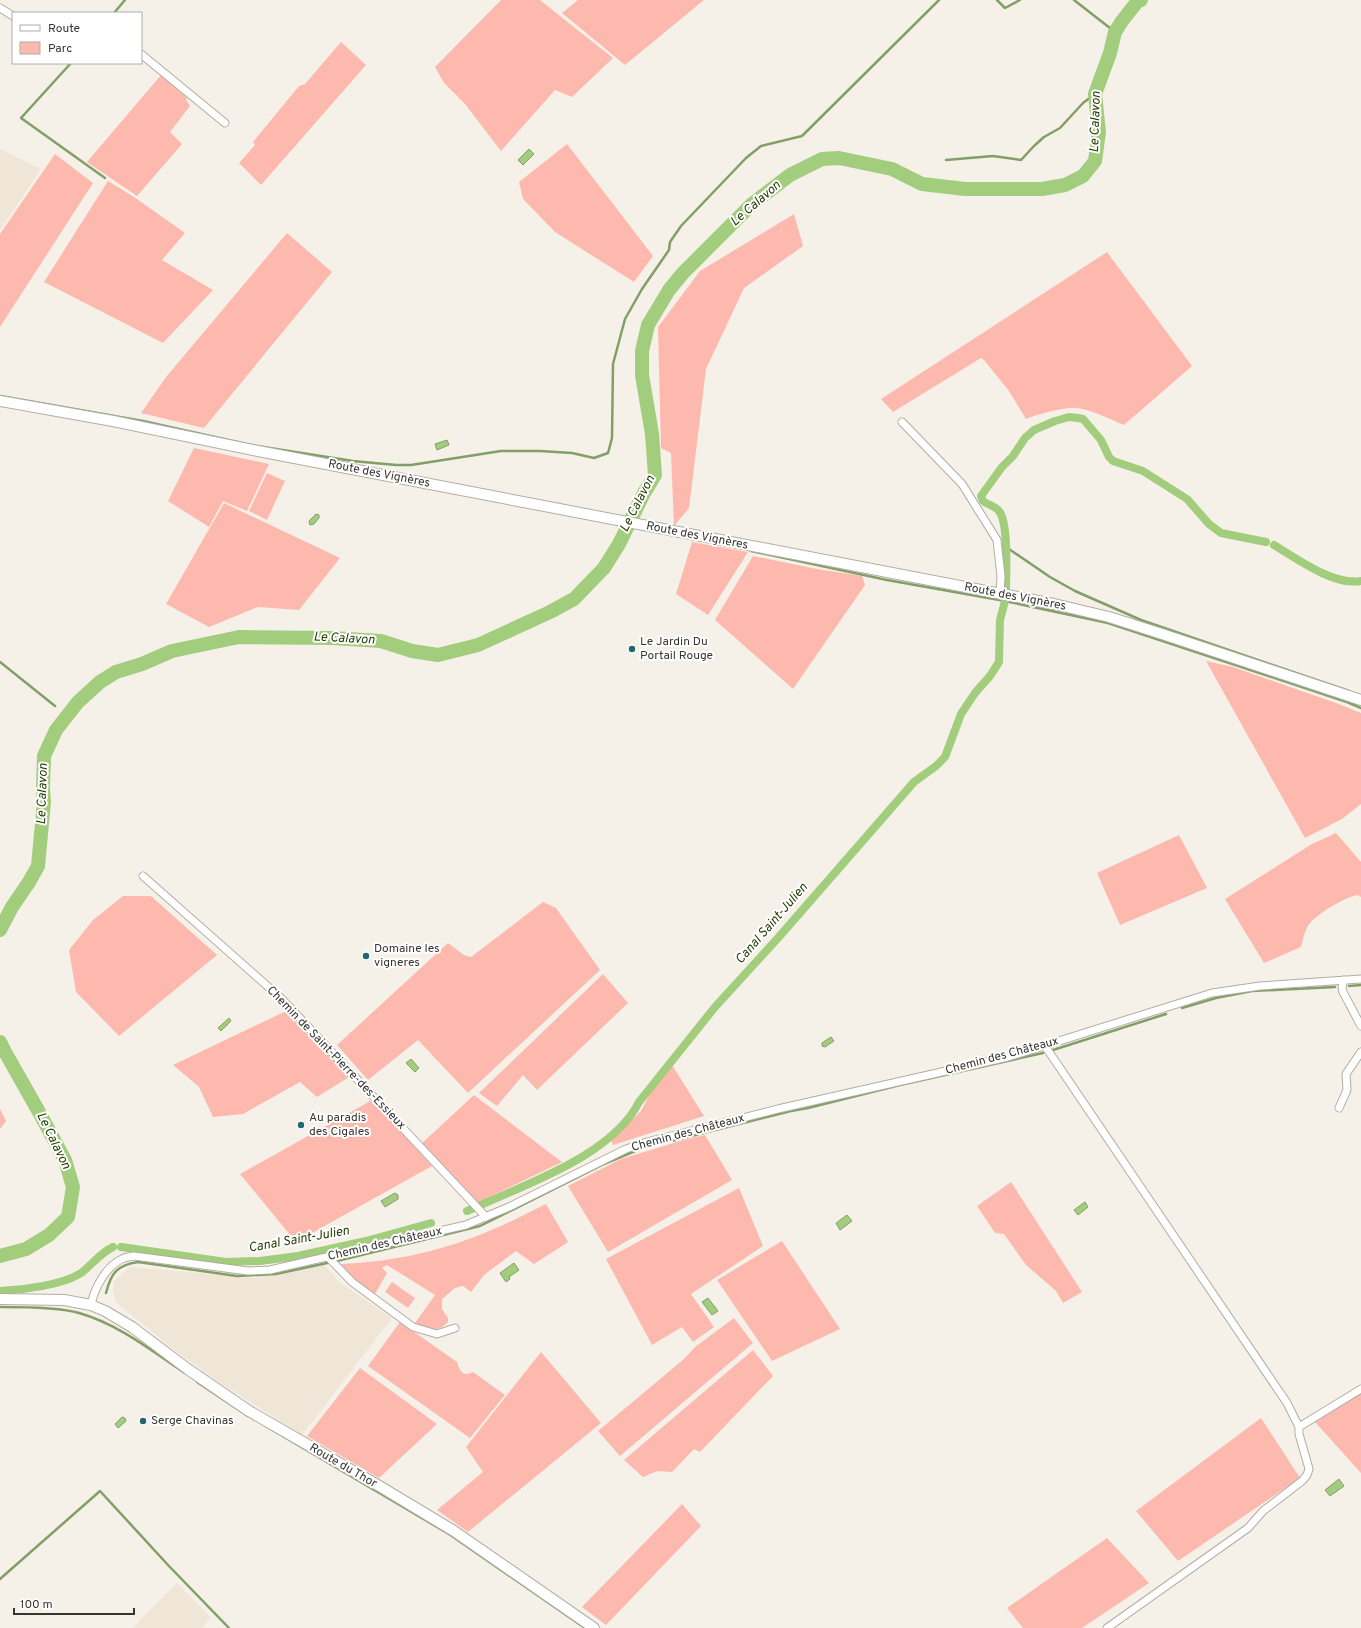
<svg xmlns="http://www.w3.org/2000/svg" width="1361" height="1628" viewBox="0 0 1361 1628" font-family="Overpass,sans-serif">
	<rect width="100%" height="100%" fill="#f6f1e8"/>
	<g fill="#efe6d7">
		<polygon points="0,149 41,169 0,230"/>
		<polygon points="324,1264 339,1282 392,1318 302,1435 223,1385 178,1353 118,1304 115,1300 113,1290 114,1281 130,1267 255,1278"/>
		<polygon points="177,1583 211,1618 201,1628 133,1628"/>
	</g>
	<g fill="#fdb9ad">
		<polygon points="501,0 540,0 613,58 572,97 555,90 501,151 465,104 444,83 435,67"/>
		<polygon points="578,0 704,0 625,65 562,13"/>
		<polygon points="341,42 366,65 261,185 239,163 255,145 253,142 299,86 305,84"/>
		<polygon points="161,75 187,98 186,100 190,106 170,132 182,144 137,196 87,162"/>
		<polygon points="567,144 653,256 634,282 555,232 523,199 519,182"/>
		<polygon points="55,154 93,183 0,327 0,234"/>
		<polygon points="108,181 134,197 185,233 162,260 213,290 163,343 44,282"/>
		<polygon points="794,214 803,246 744,288 706,369 689,508 674,526 671,453 661,448 658,327 700,271"/>
		<polygon points="287,233 332,272 204,428 141,413 166,377"/>
		<path d="M 1107,252 L 1192,366 L 1124,425 C 1109,419 1093,410 1077,408 C 1068,406 1034,415 1026,419 L 1009,391 L 984,360 L 981,358 L 893,412 L 881,399 Z"/>
		<polygon points="194,448 269,464 247,511 223,501 209,527 168,501"/>
		<polygon points="267,473 285,481 267,520 249,511"/>
		<polygon points="224,503 340,558 299,610 258,607 209,627 166,604"/>
		<polygon points="692,542 748,552 708,615 676,594"/>
		<polygon points="753,556 817,569 862,576 865,585 793,689 715,620"/>
		<polygon points="1206,661 1233,667 1336,703 1361,713 1361,804 1342,819 1305,838"/>
		<path d="M 1336,833 L 1361,862 L 1361,897 L 1358,895 C 1345,897 1319,913 1310,923 C 1305,928 1303,940 1301,947 L 1264,963 L 1225,899 L 1312,844 Z"/>
		<polygon points="1179,835 1207,888 1120,925 1097,873"/>
		<polygon points="123,896 151,896 217,955 119,1036 76,992 69,950 93,920"/>
		<polygon points="543,902 556,908 600,970 468,1093 418,1040 368,1080 337,1045 448,943 464,955 471,957"/>
		<polygon points="603,974 628,1003 537,1090 523,1075 497,1106 479,1093"/>
		<polygon points="286,1011 349,1077 317,1097 300,1082 243,1114 213,1117 199,1087 173,1065"/>
		<polygon points="672,1065 704,1116 613,1145 611,1140 641,1111 654,1086"/>
		<polygon points="474,1095 562,1162 477,1203 421,1144"/>
		<polygon points="372,1100 432,1166 296,1242 240,1174"/>
		<polygon points="0,1109 6,1121 0,1129"/>
		<polygon points="705,1135 732,1180 608,1252 568,1186 621,1159 687,1139"/>
		<polygon points="1011,1182 1082,1292 1063,1303 1056,1291 1026,1265 1004,1234 995,1233 977,1206"/>
		<polygon points="739,1188 763,1246 691,1294 714,1327 693,1342 682,1327 652,1345 606,1259"/>
		<path d="M 546,1204 L 568,1242 L 534,1264 L 516,1251 L 484,1275 L 471,1292 L 463,1286 L 455,1288 L 442,1299 L 442,1309 L 448,1318 L 448,1322 C 437,1334 427,1329 415,1323 L 435,1295 L 387,1265 L 382,1268 L 387,1273 L 375,1294 L 355,1280 L 341,1264 C 393,1262 447,1250 496,1228 C 513,1221 529,1212 546,1204 Z"/>
		<polygon points="782,1241 840,1329 772,1361 717,1280"/>
		<polygon points="392,1282 415,1298 408,1308 385,1292"/>
		<polygon points="734,1318 753,1343 620,1456 598,1431 684,1359 695,1347"/>
		<path d="M 400,1322 L 457,1362 C 460,1372 463,1377 473,1372 L 505,1395 L 470,1438 L 368,1366 Z"/>
		<polygon points="753,1350 773,1376 700,1452 694,1449 672,1472 657,1471 643,1477 624,1460"/>
		<polygon points="541,1352 601,1423 468,1532 437,1510 483,1472 466,1447"/>
		<polygon points="360,1368 437,1424 379,1478 307,1436"/>
		<polygon points="1361,1393 1361,1473 1315,1422"/>
		<polygon points="1261,1418 1300,1478 1178,1561 1136,1511"/>
		<polygon points="682,1504 701,1526 606,1625 582,1607"/>
		<polygon points="1107,1538 1149,1583 1082,1628 1023,1628 1007,1608"/>
	</g>
	<g fill="#a1cd7d" stroke="#819f66">
		<polygon points="529,149 534,154 523,165 518,160"/>
		<polygon points="447,440 449,445 437,450 435,444"/>
		<polygon points="316,514 319,515 319,518 314,524 310,525 309,521"/>
		<polygon points="229,1018 231,1021 221,1031 218,1028"/>
		<polygon points="831,1037 834,1041 825,1047 822,1046 822,1043"/>
		<polygon points="411,1059 419,1068 415,1072 406,1063"/>
		<polygon points="395,1193 398,1195 398,1199 385,1207 381,1201"/>
		<polygon points="1085,1202 1088,1207 1078,1215 1074,1210"/>
		<polygon points="847,1215 852,1221 840,1230 836,1223"/>
		<polygon points="514,1263 519,1270 509,1277 510,1279 506,1282 500,1273"/>
		<polygon points="708,1298 718,1311 712,1315 702,1302"/>
		<polygon points="122,1417 125,1418 126,1421 118,1428 115,1424"/>
		<polygon points="1339,1479 1344,1486 1330,1496 1325,1490"/>
	</g>
	<g fill="none" stroke-linecap="round" stroke-linejoin="round">
		<g stroke="#819f66" stroke-width="2.5">
			<polyline points="997,0 1005,8 1020,0"/>
			<polyline points="1074,0 1115,32"/>
			<polyline points="114,13 125,0"/>
			<polyline points="71,63 21,118 105,178"/>
			<polyline points="946,160 993,156 1021,160 1034,146 1044,137 1060,128 1083,103 1095,94"/>
			<polyline points="0,396 143,421 251,445 353,461 396,465 411,465 501,451 540,451 572,453 594,458 608,453 612,438 613,364 625,319 642,289 669,250 670,242 681,226 746,158 761,146 802,136 939,0"/>
			<polyline points="1006,547 1050,577 1075,591 1141,620 1349,691"/>
			<polyline points="751,551 887,580 1005,601 1108,623 1347,702 1361,708"/>
			<polyline points="0,662 55,706"/>
			<polyline points="1349,986 1361,985"/>
			<polyline points="1182,1008 1216,998 1252,991 1335,987"/>
			<polyline points="1053,1050 1166,1014"/>
			<path d="M 106,1293 C 111,1273 117,1265 138,1262 L 237,1276 L 276,1274 L 341,1260 L 480,1226 L 604,1164 L 640,1149 L 791,1111 L 808,1108 L 900,1085 L 1043,1053"/>
			<path d="M 0,1307 C 22,1307 59,1307 79,1313 C 118,1324 152,1351 185,1373"/>
			<polyline points="197,1382 248,1416"/>
			<polyline points="264,1425 449,1534 585,1628"/>
			<polyline points="0,1579 100,1491 168,1565 229,1628"/>
		</g>
		<g stroke="#a1cd7d" stroke-width="8">
			<path d="M 1274,545 C 1297,559 1334,586 1361,581"/>
			<path d="M 1006,592 C 1006,574 1009,523 999,511 C 994,505 988,505 983,501 L 981,496 L 1002,467 L 1013,456 L 1025,438 L 1034,430 L 1055,421 L 1069,417 L 1078,418 L 1083,419 L 1101,440 L 1109,457 L 1113,461 L 1143,471 L 1187,499 L 1209,524 L 1221,533 L 1266,542"/>
			<path d="M 481,1205 C 531,1182 613,1154 639,1102 L 715,1007 L 778,938 L 914,782 L 936,766 L 945,757 L 961,714 L 975,693 L 990,676 L 999,662 L 1000,620 L 1005,601"/>
			<polyline points="467,1211 474,1208"/>
			<polyline points="121,1247 226,1262 260,1261 298,1256 366,1241 431,1223"/>
			<path d="M 0,1291 C 22,1290 63,1285 81,1273 C 92,1265 100,1253 113,1247"/>
		</g>
		<g stroke="#a1cd7d" stroke-width="14">
			<polyline points="0,930 12,907 29,882 38,866 44,802 43,789 44,756 56,730 78,702 100,682 116,672 142,664 172,651 239,637 332,638 381,641 412,651 438,655 478,645 550,612 574,599 604,568 619,544 644,493 655,475 652,434 642,375 642,351 648,325 669,290 683,273 752,204 790,175 822,159 839,158 892,169 922,184 965,189 1042,189 1065,185 1083,176 1095,161 1099,132 1095,94 1110,53 1115,32 1122,21 1137,2 1141,0"/>
			<polyline points="0,1042 5,1052 39,1112 65,1160 73,1187 68,1217 49,1235 26,1249 0,1256"/>
		</g>
		<g stroke="#b2ada5" stroke-width="9">
			<g id="street">
				<polyline points="0,8 13,16"/>
				<polyline points="141,54 225,123"/>
				<polyline points="902,422 962,484 997,540 1001,576 1000,594"/>
				<polyline points="143,876 282,999 486,1217"/>
				<polyline points="1344,980 1342,987 1343,992 1361,1026"/>
				<polyline points="1045,1046 1287,1403 1299,1427 1299,1434 1309,1469 1307,1475 1302,1481 1263,1511 1248,1528 1107,1628"/>
				<polyline points="1339,1108 1347,1090 1346,1074 1361,1052"/>
				<polyline points="328,1257 352,1282 413,1327 437,1334 455,1328"/>
				<path d="M 91,1305 C 94,1289 106,1266 122,1259 C 125,1257 130,1257 134,1256 L 248,1271 L 270,1270 L 466,1225 L 509,1207 L 626,1149 L 647,1142 L 778,1109 L 1008,1057 L 1212,993 L 1260,986 L 1361,979"/>
				<polyline points="1299,1427 1361,1389"/>
			</g>
		</g>
		<g stroke="#b2ada5" stroke-width="12">
			<g id="secondary">
				<polyline points="0,401 113,421 258,451 1054,604 1109,617 1162,634 1361,700"/>
				<polyline points="0,1299 64,1300 91,1305 105,1311 132,1327 189,1370 249,1411 381,1487 454,1531 594,1628"/>
			</g>
		</g>
		<use href="#street" stroke="#fff" stroke-width="7"/>
		<use href="#secondary" stroke="#fff" stroke-width="10"/>
	</g>
	<g fill="#1f6973" stroke="#fff" stroke-width="1.5">
		<circle cx="632" cy="649" r="4"/>
		<circle cx="366" cy="956" r="4"/>
		<circle cx="301" cy="1125" r="4"/>
		<circle cx="143" cy="1421" r="4"/>
	</g>
	<g text-anchor="middle" dominant-baseline="central" stroke-width="4" stroke-linejoin="round" paint-order="stroke">
		<g font-size="12" fill="#373532" stroke="#fff">
			<text transform="translate(379 474) rotate(11)">Route des Vignères</text>
			<text transform="translate(697 536) rotate(11)">Route des Vignères</text>
			<text transform="translate(1015 597) rotate(11)">Route des Vignères</text>
			<text transform="translate(1002 1056) rotate(-15)">Chemin des Châteaux</text>
			<text transform="translate(336 1058) rotate(46)">Chemin de Saint-Pierre-des-Essieux</text>
			<text transform="translate(688 1133) rotate(-15)">Chemin des Châteaux</text>
			<text transform="translate(385 1244) rotate(-13)">Chemin des Châteaux</text>
			<text transform="translate(343 1466) rotate(30)">Route du Thor</text>
		</g>
		<g font-size="12" fill="#373532" stroke="#fff" text-anchor="start">
			<text x="640" y="642">Le Jardin Du<tspan x="640" dy="14">Portail Rouge</tspan></text>
			<text x="374" y="949">Domaine les<tspan x="374" dy="14">vigneres</tspan></text>
			<text x="309" y="1118">Au paradis<tspan x="309" dy="14">des Cigales</tspan></text>
			<text x="151" y="1421">Serge Chavinas</text>
		</g>
		<g font-size="13" font-style="italic" fill="#243e03" stroke="#fff">
			<text transform="translate(1096 122) rotate(-88)">Le Calavon</text>
			<text transform="translate(756 204) rotate(-41)">Le Calavon</text>
			<text transform="translate(638 504) rotate(-63)">Le Calavon</text>
			<text transform="translate(344 639) rotate(3)">Le Calavon</text>
			<text transform="translate(43 794) rotate(-88)">Le Calavon</text>
			<text transform="translate(772 924) rotate(-49)">Canal Saint-Julien</text>
			<text transform="translate(53 1141) rotate(64)">Le Calavon</text>
			<text transform="translate(299 1240) rotate(-10)">Canal Saint-Julien</text>
		</g>
	</g>
	<rect x="12" y="12" width="130" height="52" fill="#ffffff" stroke="#afaead"/>
	<rect x="20" y="25" width="20" height="6" fill="#ffffff" stroke="#afaead"/>
	<text x="48" y="32" font-size="12" fill="#373532">Route</text>
	<rect x="20" y="42" width="20" height="12" fill="#fdb9ad" stroke="#afaead"/>
	<text x="48" y="52" font-size="12" fill="#373532">Parc</text>
	<path d="M14 1608v6h120v-6" fill="none" stroke="#373532" stroke-width="2"/>
	<text x="20" y="1608" font-size="12" fill="#373532" stroke="#ffffff" stroke-width="3" paint-order="stroke">100 m</text>
</svg>
